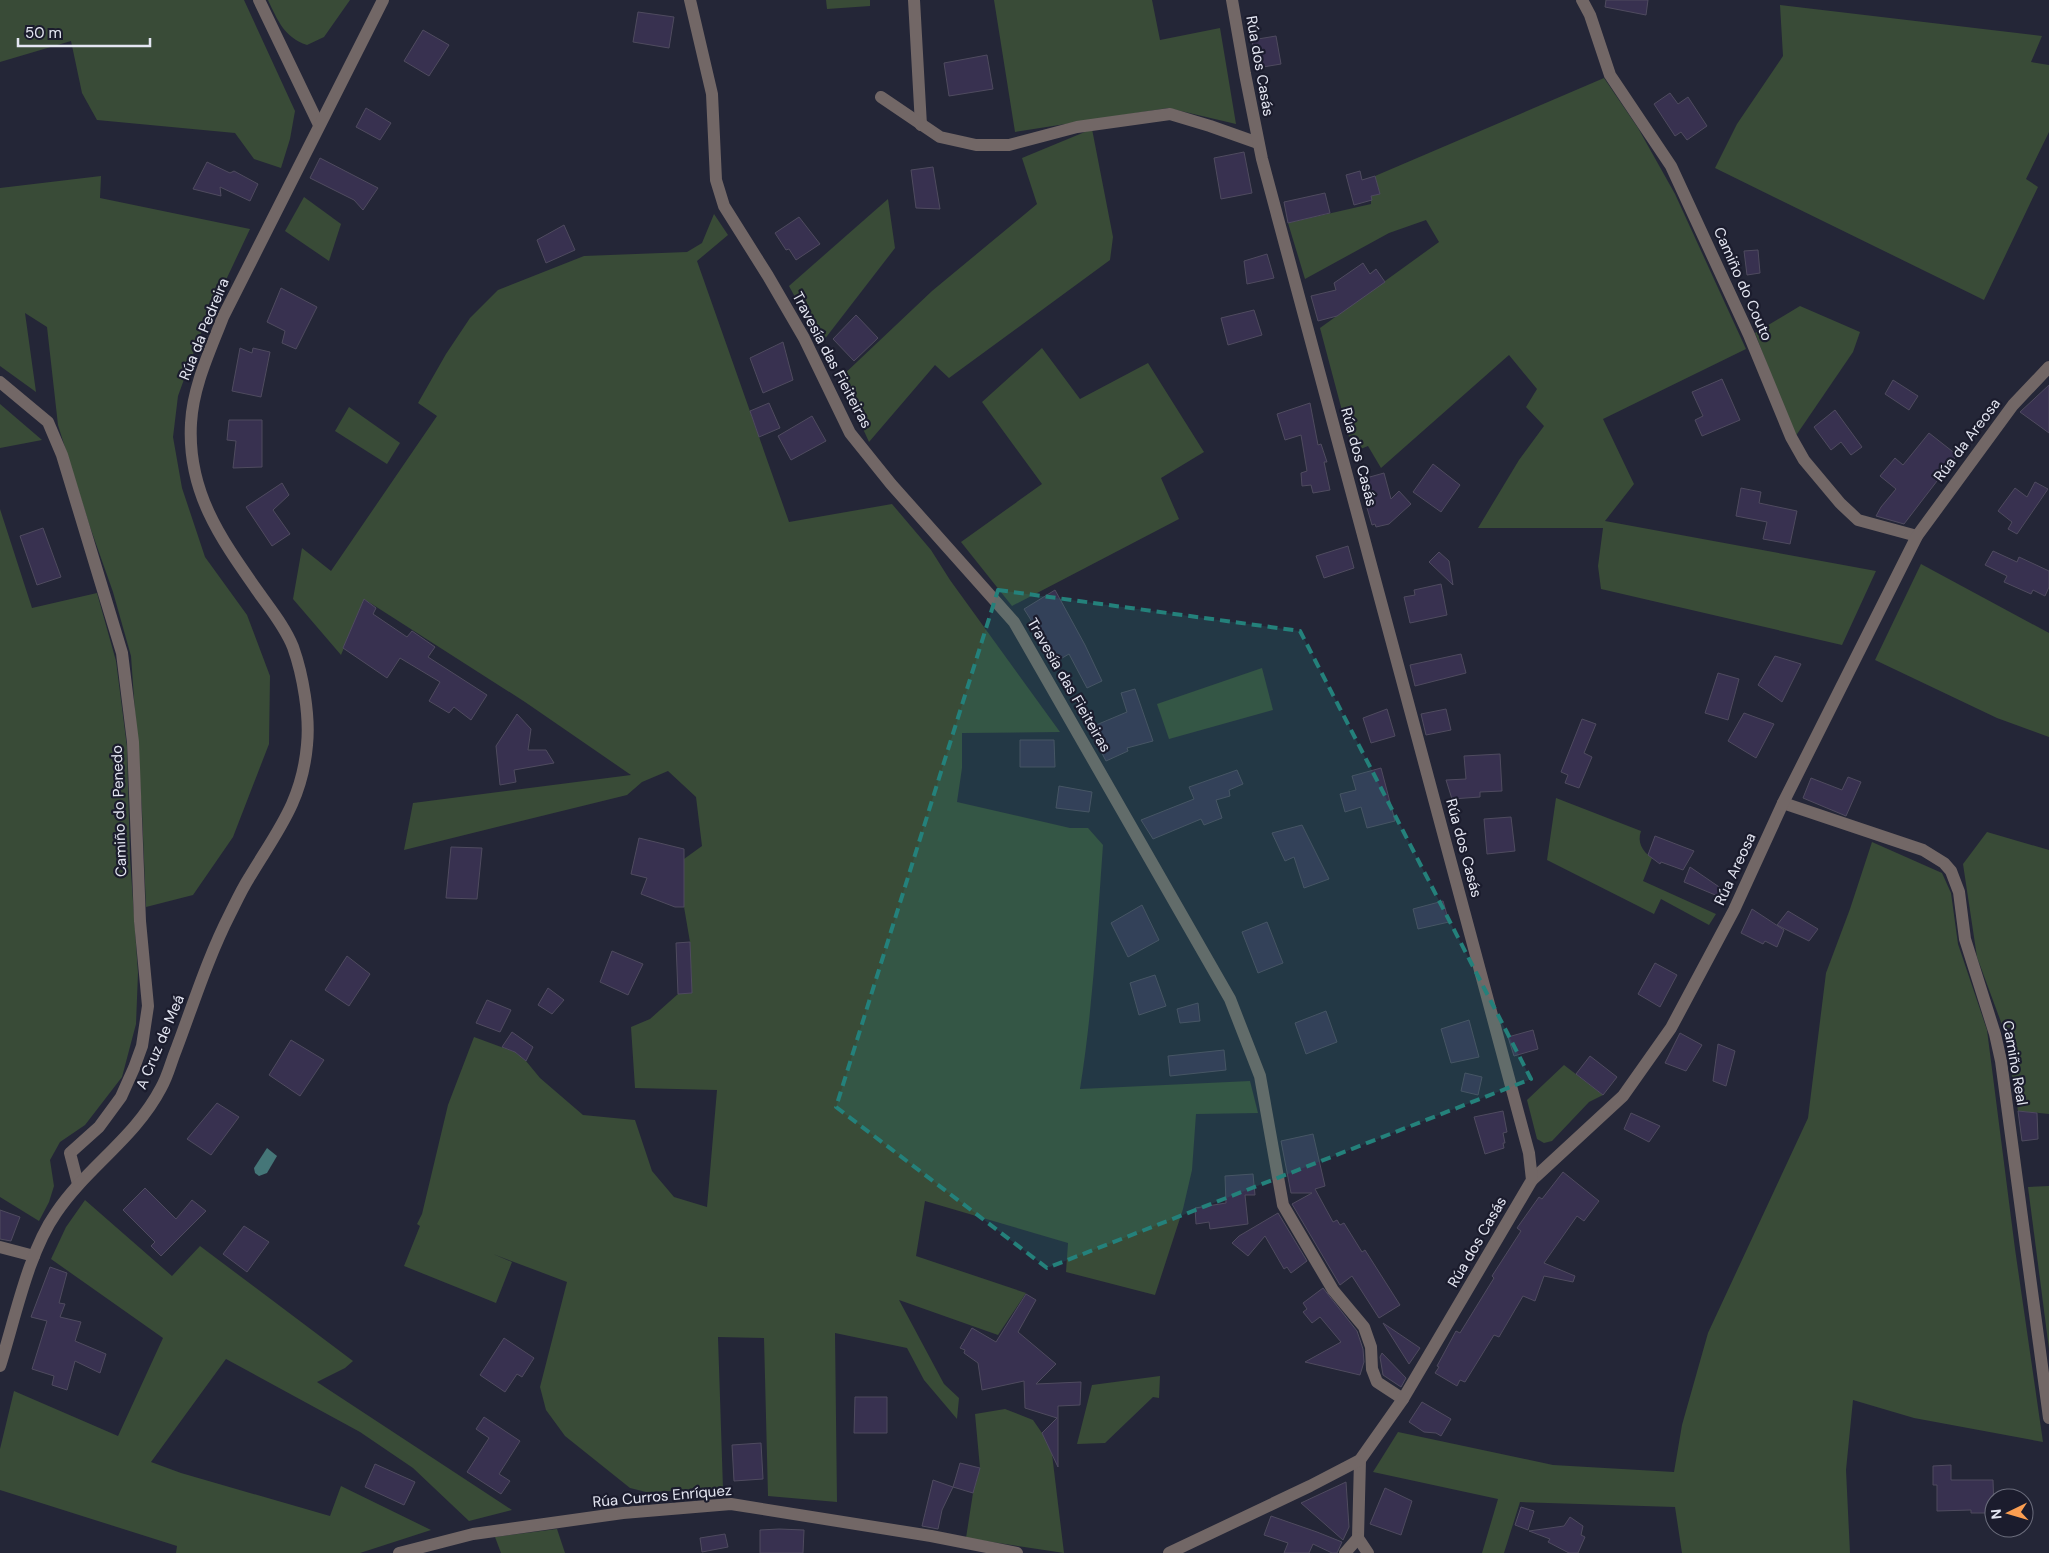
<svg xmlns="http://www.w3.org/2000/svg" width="2049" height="1553" viewBox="0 0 2049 1553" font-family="'DM Sans',sans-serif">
	<rect width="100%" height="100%" fill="#242637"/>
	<g fill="#394b37">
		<polygon points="0,0 244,0 295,111 290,139 281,168 254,159 235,133 97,120 82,93 71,41 0,62"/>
		<path d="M 268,0 L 350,0 L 324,37 L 307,45 C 284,37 278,21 268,0 Z"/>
		<polygon points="826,0 870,0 870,6 827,9"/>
		<polygon points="994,0 1152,0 1160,40 1220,28 1236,124 1168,108 1015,132"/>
		<polygon points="1780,5 2042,36 2031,62 2049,65 2049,132 2026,179 2038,187 1984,300 1715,168 1737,124 1783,56"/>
		<polygon points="1604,78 1638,128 1675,194 1746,349 1603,419 1634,484 1605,521 1876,571 1842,645 1601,589 1598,566 1603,528 1478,528 1519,460 1544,426 1526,407 1537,389 1509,355 1381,468 1368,446 1353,452 1320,328 1439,242 1426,220 1389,233 1305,279 1288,223 1371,204 1371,196 1380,194 1375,176"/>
		<polygon points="1092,129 1113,237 1110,260 949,378 935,365 869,442 840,378 932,291 1037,204 1022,158"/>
		<polygon points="101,176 100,198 250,229 200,335 178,396 173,437 182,488 205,557 247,615 270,676 269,744 233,837 193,895 146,907 142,811 131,656 113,592 89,524 58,425 47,327 25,313 36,392 0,366 0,188"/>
		<polygon points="304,197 341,224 329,261 285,231"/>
		<polygon points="888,199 895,248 824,340 819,341 789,286"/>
		<path d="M 714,214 L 728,235 L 697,261 L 789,522 L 892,504 L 931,550 L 950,580 L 1060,732 L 962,733 L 962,768 L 957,802 L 1070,828 L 1088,828 L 1103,845 C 1097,927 1093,1008 1080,1089 L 1250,1081 L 1258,1113 L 1196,1114 L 1192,1170 L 1183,1209 L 1155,1295 L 1066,1272 L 1068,1243 L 925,1201 L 916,1256 L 1026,1293 L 998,1335 L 899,1300 L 944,1384 L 959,1398 L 957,1419 L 924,1380 L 907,1348 L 835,1333 L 837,1502 L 768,1496 L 764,1338 L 718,1337 L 723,1489 L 646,1492 L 630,1488 L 565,1436 L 546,1410 L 540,1387 L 567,1282 L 493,1254 L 512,1262 L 496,1303 L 404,1266 L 420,1226 L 417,1224 L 422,1214 L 448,1105 L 474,1037 L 515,1052 L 526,1061 L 540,1078 L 583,1115 L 635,1120 L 652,1171 L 674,1197 L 707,1207 L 717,1090 L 635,1088 L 631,1027 L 650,1019 L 678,994 L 692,993 L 690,942 L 684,907 L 684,859 L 702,846 L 696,797 L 668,771 L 642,782 L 627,795 L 404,850 L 413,803 L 631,775 L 525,702 L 364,599 L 341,655 L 293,599 L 302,548 L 331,571 L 437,416 L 418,403 L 446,354 L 470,318 L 498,290 L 584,256 L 687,252 L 702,243 Z"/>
		<polygon points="1800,306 1860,332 1853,352 1795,437 1755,333"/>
		<polygon points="1042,348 1080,399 1148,363 1204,452 1161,478 1179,519 1012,606 961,542 1042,484 982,402"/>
		<polygon points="0,404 42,440 0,448"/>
		<polygon points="349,407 400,443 387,464 335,431"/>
		<polygon points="0,509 32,608 97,593 116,661 127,747 130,858 138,973 136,1024 122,1077 85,1125 60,1142 50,1160 54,1186 49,1202 39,1221 0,1197"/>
		<polygon points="1921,564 2049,633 2049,737 1997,718 1875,660"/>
		<polygon points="1262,668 1273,710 1169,739 1157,704"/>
		<path d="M 1556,798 L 1641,831 C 1637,842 1642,851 1652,858 L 1643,881 L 1716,914 L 1709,925 L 1661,899 L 1654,914 L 1547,860 Z"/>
		<polygon points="1987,832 2049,850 2049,1114 2018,1111 2005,1033 1977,957 1963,864"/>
		<polygon points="1872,842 1942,873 1951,893 1958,944 1987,1030 2015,1249 2043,1442 1914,1418 1853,1400 1846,1470 1850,1553 1682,1553 1675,1507 1520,1502 1504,1553 1482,1553 1498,1499 1373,1472 1398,1432 1553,1465 1674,1472 1682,1425 1708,1333 1808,1118 1826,973 1850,909"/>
		<polygon points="1564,1065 1603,1095 1589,1102 1552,1141 1544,1143 1537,1139 1527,1100"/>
		<polygon points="2049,1186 2049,1349 2028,1187"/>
		<polygon points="85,1200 172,1276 200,1246 353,1361 345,1368 317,1382 512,1510 469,1521 413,1468 360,1432 226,1359 151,1462 181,1473 330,1516 341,1486 431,1530 360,1553 176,1553 177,1546 0,1490 0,1449 14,1391 118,1436 163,1338 51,1259 66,1227"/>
		<polygon points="1160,1376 1159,1398 1153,1397 1105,1443 1077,1444 1092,1385"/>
		<polygon points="1005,1409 1033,1420 1042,1433 1052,1454 1064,1553 966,1538 973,1493 980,1468 975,1414"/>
		<polygon points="557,1529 565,1553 501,1553 495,1537"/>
	</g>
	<polygon fill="#457678" points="267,1148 277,1156 267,1173 259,1176 255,1173 254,1168"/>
	<g fill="#383150" stroke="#4f4b5f">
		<polygon points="1606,0 1648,0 1646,15 1605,7"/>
		<polygon points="638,12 674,17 669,48 633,42"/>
		<polygon points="423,30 449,45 429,76 404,61"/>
		<polygon points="1276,36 1281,64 1257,68 1252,40"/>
		<polygon points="987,55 993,89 949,96 944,63"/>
		<polygon points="1670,93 1678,104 1688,97 1707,126 1687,140 1681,132 1675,136 1654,104"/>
		<polygon points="366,108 391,123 380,140 356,127"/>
		<polygon points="1244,152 1252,193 1221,199 1214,158"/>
		<polygon points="320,158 378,188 363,210 354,200 310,178"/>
		<polygon points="207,162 230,173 234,171 258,184 250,201 220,187 221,196 193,189"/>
		<polygon points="933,167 940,209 916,208 911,170"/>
		<polygon points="1360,171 1362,180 1375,176 1380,194 1371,196 1372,200 1354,205 1346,175"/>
		<polygon points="1325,193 1330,213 1288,223 1284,202"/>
		<polygon points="799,217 820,244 796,260 789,249 786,250 775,233"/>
		<polygon points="564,225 575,250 546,263 537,240"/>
		<polygon points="1758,250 1760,273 1747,275 1744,251"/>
		<polygon points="1267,254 1274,278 1247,284 1244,261"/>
		<polygon points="1363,263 1370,274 1376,269 1385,282 1337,316 1318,321 1311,296 1336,290 1334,283"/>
		<polygon points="281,288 317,307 296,349 282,343 285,331 267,322"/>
		<polygon points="1254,310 1262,335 1228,345 1221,318"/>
		<polygon points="856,315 878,338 854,361 833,339"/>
		<polygon points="783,342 793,380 763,393 750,358"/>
		<polygon points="240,348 252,353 253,348 270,352 261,397 232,391"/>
		<polygon points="1722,379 1740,420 1702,436 1695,420 1703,416 1692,392"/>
		<polygon points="1893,380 1918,396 1909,410 1885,394"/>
		<polygon points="2049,385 2049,433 2020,412"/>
		<polygon points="769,403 780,428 759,437 750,411"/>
		<polygon points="1310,403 1318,445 1321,444 1327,462 1324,462 1330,490 1313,493 1311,485 1302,486 1301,473 1307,471 1301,435 1285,440 1277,414"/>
		<polygon points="1835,410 1862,447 1851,455 1841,442 1831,450 1814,427"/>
		<polygon points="812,416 826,441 791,460 778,436"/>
		<polygon points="229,420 262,420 262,467 233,468 236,441 227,440"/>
		<polygon points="1929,433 1957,455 1904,524 1876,516 1881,507 1896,489 1880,476 1895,458 1903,465"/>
		<polygon points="1433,464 1460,485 1441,512 1413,492"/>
		<polygon points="1384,473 1391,499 1399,491 1411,504 1389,524 1376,527 1375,524 1372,525 1359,480"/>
		<polygon points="2035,482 2048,489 2017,534 2008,529 2012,522 1998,511 2015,488 2027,497"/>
		<polygon points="282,483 289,495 273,510 290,534 272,546 246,507"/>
		<polygon points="1741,488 1761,492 1759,503 1797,511 1790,544 1763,539 1767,522 1736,516"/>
		<polygon points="43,528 61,577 37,585 20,536"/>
		<polygon points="1348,546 1354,568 1324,578 1316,556"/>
		<polygon points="1993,551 2017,562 2019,557 2049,571 2049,587 2045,596 2033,590 2031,594 2004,582 2007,576 1985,565"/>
		<polygon points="1439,552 1449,561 1453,585 1429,562"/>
		<polygon points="1441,584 1447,615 1410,623 1404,597 1415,595 1414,590"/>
		<polygon points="1055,590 1085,645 1102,681 1087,688 1069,654 1057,661 1038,627 1036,628 1024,609"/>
		<polygon points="364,599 376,608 373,614 407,637 412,631 435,647 428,657 487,695 471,720 454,707 449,713 429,701 440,682 400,658 387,678 343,648"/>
		<polygon points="1461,654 1466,673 1415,686 1410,665"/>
		<polygon points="1775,656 1801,664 1782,702 1758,685"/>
		<polygon points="1718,673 1739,679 1728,720 1705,713"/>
		<polygon points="1135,689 1153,741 1127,748 1128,751 1106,761 1089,728 1127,712 1121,693"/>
		<polygon points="1387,709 1395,736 1371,743 1363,718"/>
		<polygon points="1446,709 1451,730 1426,735 1421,714"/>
		<polygon points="1744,713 1774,724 1756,758 1728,741"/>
		<polygon points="517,714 531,729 528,750 546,750 554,763 514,770 516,782 500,785 496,746"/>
		<polygon points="1582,719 1596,724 1584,753 1592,757 1579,788 1565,783 1568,775 1561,772"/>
		<polygon points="1020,740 1054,740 1055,767 1020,767"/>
		<polygon points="1500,754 1502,791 1480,792 1480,797 1452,799 1446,780 1466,779 1464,756"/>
		<polygon points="1381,768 1395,821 1367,828 1361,807 1345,812 1340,794 1356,790 1352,776"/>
		<polygon points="1237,770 1243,784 1229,790 1230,796 1216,800 1222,818 1204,825 1201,819 1153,839 1141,820 1194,799 1189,787"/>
		<polygon points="1848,777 1861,782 1846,816 1803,798 1811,778 1842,790"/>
		<polygon points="1059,786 1092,792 1089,812 1056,808"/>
		<polygon points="1511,817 1515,851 1487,854 1484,819"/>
		<polygon points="1302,825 1329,879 1304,888 1294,857 1285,861 1272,833"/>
		<polygon points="1655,836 1694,851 1683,870 1661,862 1660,864 1648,855"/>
		<polygon points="639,838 684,849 684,907 675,907 641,894 647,878 631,874"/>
		<polygon points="451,847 482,848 477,899 446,898"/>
		<polygon points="1690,867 1728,893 1725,899 1684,882"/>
		<polygon points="1443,901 1449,922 1418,929 1413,909"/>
		<polygon points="1142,905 1159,940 1128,957 1111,923"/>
		<polygon points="1752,909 1784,930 1777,947 1765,941 1763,944 1741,933"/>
		<polygon points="1788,911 1818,929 1809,941 1777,925"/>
		<polygon points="1267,922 1283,963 1258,973 1242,932"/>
		<polygon points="690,942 692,993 678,994 676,943"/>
		<polygon points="612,951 643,964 628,995 600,982"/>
		<polygon points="347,956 370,974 349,1006 325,990"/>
		<polygon points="1655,963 1677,975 1660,1007 1638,994"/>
		<polygon points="1155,975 1166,1006 1139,1015 1130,983"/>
		<polygon points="548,988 564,1000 552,1014 538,1005"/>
		<polygon points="487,1000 511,1010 500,1032 476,1023"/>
		<polygon points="1198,1003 1200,1021 1180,1023 1177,1009"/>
		<polygon points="1326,1011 1337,1042 1306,1054 1295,1023"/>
		<polygon points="1469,1020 1479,1057 1451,1063 1441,1029"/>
		<polygon points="1533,1030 1538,1049 1514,1056 1508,1037"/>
		<polygon points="512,1032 533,1047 526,1061 515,1052 502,1047"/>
		<polygon points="1680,1033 1702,1045 1686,1071 1665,1063"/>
		<polygon points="291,1040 324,1060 300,1096 269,1075"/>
		<polygon points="1718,1044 1735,1051 1726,1086 1713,1081"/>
		<polygon points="1224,1050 1226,1070 1170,1076 1168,1056"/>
		<polygon points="1590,1056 1617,1077 1603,1095 1576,1074"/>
		<polygon points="1465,1073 1482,1077 1478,1095 1461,1091"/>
		<polygon points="217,1103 239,1117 211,1155 187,1139"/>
		<polygon points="1503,1111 1507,1132 1503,1133 1505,1143 1503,1143 1504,1148 1485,1154 1474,1117"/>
		<polygon points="2018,1111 2037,1113 2038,1139 2022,1141"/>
		<polygon points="1631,1113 1660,1126 1649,1142 1624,1129"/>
		<polygon points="1313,1134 1325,1186 1315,1189 1333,1222 1337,1220 1340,1225 1344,1223 1362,1252 1365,1250 1400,1305 1379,1318 1352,1276 1340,1285 1292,1204 1312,1193 1291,1193 1281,1141"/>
		<polygon points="1563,1172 1599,1201 1584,1221 1577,1216 1544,1263 1575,1276 1573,1282 1544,1276 1535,1301 1523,1296 1499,1337 1494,1335 1465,1382 1460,1380 1457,1386 1435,1373 1439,1367 1437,1366 1456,1331 1460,1333 1494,1278 1492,1276 1521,1231 1517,1228 1539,1197 1542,1199"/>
		<polygon points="1253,1174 1255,1195 1245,1195 1248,1224 1210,1229 1209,1222 1196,1224 1195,1208 1226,1203 1225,1176"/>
		<polygon points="145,1188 176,1219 192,1200 206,1211 161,1256 151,1246 155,1242 123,1210"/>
		<polygon points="0,1210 20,1217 11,1241 0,1239"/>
		<polygon points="1278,1213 1307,1261 1291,1273 1287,1267 1284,1269 1265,1236 1248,1256 1232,1243 1239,1236"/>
		<polygon points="244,1226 269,1242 247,1272 223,1254"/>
		<polygon points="50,1267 67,1273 59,1303 65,1304 60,1317 81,1322 75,1341 106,1354 100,1373 75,1361 67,1390 52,1385 54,1376 32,1369 47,1321 31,1317"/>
		<polygon points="1323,1288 1357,1331 1363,1349 1364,1362 1360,1375 1305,1362 1341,1342 1320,1317 1312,1323 1303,1312 1307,1309 1303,1303"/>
		<polygon points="1026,1294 1036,1300 1018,1332 1056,1364 1036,1384 1081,1382 1080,1405 1058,1406 1058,1467 1042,1433 1057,1418 1025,1408 1024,1381 982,1390 978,1363 964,1353 965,1350 960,1348 972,1328 996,1342"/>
		<polygon points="1383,1323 1420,1348 1409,1364"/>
		<polygon points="504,1338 534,1358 522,1377 517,1374 505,1392 480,1375"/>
		<polygon points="1382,1353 1406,1378 1401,1387 1383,1375 1380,1357"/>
		<polygon points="855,1397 887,1397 887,1433 854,1433"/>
		<polygon points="1422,1402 1451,1419 1441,1436 1436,1433 1424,1432 1409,1422"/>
		<polygon points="484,1417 520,1441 499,1474 510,1481 501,1494 467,1472 489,1438 476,1429"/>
		<polygon points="761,1443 763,1479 734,1481 732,1445"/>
		<polygon points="960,1463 980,1468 973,1493 953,1487"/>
		<polygon points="375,1464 415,1482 404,1505 365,1487"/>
		<polygon points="1951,1465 1951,1480 1993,1480 1994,1510 1991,1510 1991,1513 1971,1513 1971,1510 1937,1511 1937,1485 1933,1485 1933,1466"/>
		<polygon points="933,1480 953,1487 942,1510 938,1529 922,1526"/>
		<polygon points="1346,1482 1349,1527 1343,1540 1301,1503"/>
		<polygon points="1385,1488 1412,1501 1401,1535 1370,1524"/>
		<polygon points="1521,1507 1534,1511 1528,1530 1515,1525"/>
		<polygon points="1271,1516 1317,1532 1342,1542 1337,1553 1332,1553 1313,1544 1309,1553 1284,1553 1288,1543 1264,1535"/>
		<polygon points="1570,1517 1583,1526 1581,1535 1585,1537 1578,1553 1569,1553 1548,1542 1550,1539 1529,1531 1564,1526"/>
		<polygon points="779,1529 804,1530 803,1553 760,1553 760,1530"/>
		<polygon points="725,1534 728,1547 702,1552 700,1538"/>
	</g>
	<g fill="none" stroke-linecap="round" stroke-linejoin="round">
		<g stroke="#726766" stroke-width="12">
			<polyline points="690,0 712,94 716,180 724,206 768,276 804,338 850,433 891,484 1014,622 1230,999 1260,1076 1283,1205 1333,1290 1364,1327 1371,1347 1372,1369 1377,1382 1403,1399"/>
			<polyline points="914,0 921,125"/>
			<polyline points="1582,0 1590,15 1610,75 1671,166 1749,335 1791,437 1804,460 1840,503 1858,520 1917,536"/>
			<polyline points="881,97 940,137 976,145 1009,145 1077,127 1170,114 1210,126 1258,143"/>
			<polyline points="0,382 48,422 62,455 122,653 133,742 140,921 148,1006 142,1046 134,1068 121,1097 99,1127 70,1153 78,1184"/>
			<polyline points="1783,803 1923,850 1944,863 1951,871 1959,892 1965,939 1995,1034 2001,1061 2049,1418"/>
			<polyline points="1532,1180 1623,1096 1671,1028 1734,910 1783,803 1917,536 2013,405 2049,367"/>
			<polyline points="0,1247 34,1256"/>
			<polyline points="1360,1460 1358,1538 1368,1553"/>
			<polyline points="399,1553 473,1534 623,1513 731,1504 931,1536 1017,1553"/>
			<polyline points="1169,1553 1310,1486 1360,1460 1403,1399 1532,1180 1529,1153 1262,159 1245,74 1232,0"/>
			<polyline points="1345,1553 1358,1538"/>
		</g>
		<g stroke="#726766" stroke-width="12">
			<polyline points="259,0 319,125"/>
			<path d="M 0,1366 C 15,1319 28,1253 56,1213 C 87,1167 135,1138 161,1088 C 168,1076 171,1062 176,1050 C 193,1005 208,957 230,914 C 236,902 242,889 249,878 C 277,831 302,802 307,745 C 310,716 303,675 293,647 C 285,627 271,610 259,593 C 221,539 187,492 191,423 C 193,386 210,351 223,317 L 383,0"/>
		</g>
	</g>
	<path fill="#24817b" fill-opacity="0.2" stroke="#24817b" stroke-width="4" stroke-dasharray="10 6" stroke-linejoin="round" d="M 998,590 L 1300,631 L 1531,1079 L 1047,1268 L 836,1107 Z"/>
	<g text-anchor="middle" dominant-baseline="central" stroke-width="4.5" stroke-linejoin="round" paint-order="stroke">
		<g font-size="15" fill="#e4e6f2" stroke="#1b1c2d">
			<text transform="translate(1260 66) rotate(80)">Rúa dos Casás</text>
			<text transform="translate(1743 284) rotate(66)">Camiño do Couto</text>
			<text transform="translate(204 329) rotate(-68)">Rúa da Pedreira</text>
			<text transform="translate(832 360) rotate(62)">Travesía das Fieiteiras</text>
			<text transform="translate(1967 440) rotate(-53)">Rúa da Areosa</text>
			<text transform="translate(1359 457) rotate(75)">Rúa dos Casás</text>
			<text transform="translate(1069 685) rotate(60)">Travesía das Fieiteiras</text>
			<text transform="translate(119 811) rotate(-92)">Camiño do Penedo</text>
			<text transform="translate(1464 848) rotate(75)">Rúa dos Casás</text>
			<text transform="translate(1735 869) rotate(-65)">Rúa Areosa</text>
			<text transform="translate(160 1042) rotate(-67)">A Cruz de Meá</text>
			<text transform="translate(2015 1063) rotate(80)">Camiño Real</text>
			<text transform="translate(1477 1242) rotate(-60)">Rúa dos Casás</text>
			<text transform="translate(662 1496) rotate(-5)">Rúa Curros Enríquez</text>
		</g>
	</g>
	<g transform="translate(2009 1513) rotate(265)"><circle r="24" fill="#1b1c2d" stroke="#6b6d7c"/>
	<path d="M0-4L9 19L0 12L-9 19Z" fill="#fb9e51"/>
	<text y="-8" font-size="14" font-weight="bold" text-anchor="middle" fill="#e4e6f2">N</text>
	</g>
	<path d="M18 38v8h132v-8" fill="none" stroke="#e4e6f2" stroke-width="2.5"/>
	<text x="25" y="38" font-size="15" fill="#e4e6f2" stroke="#1b1c2d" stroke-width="4" paint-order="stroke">50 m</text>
</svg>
